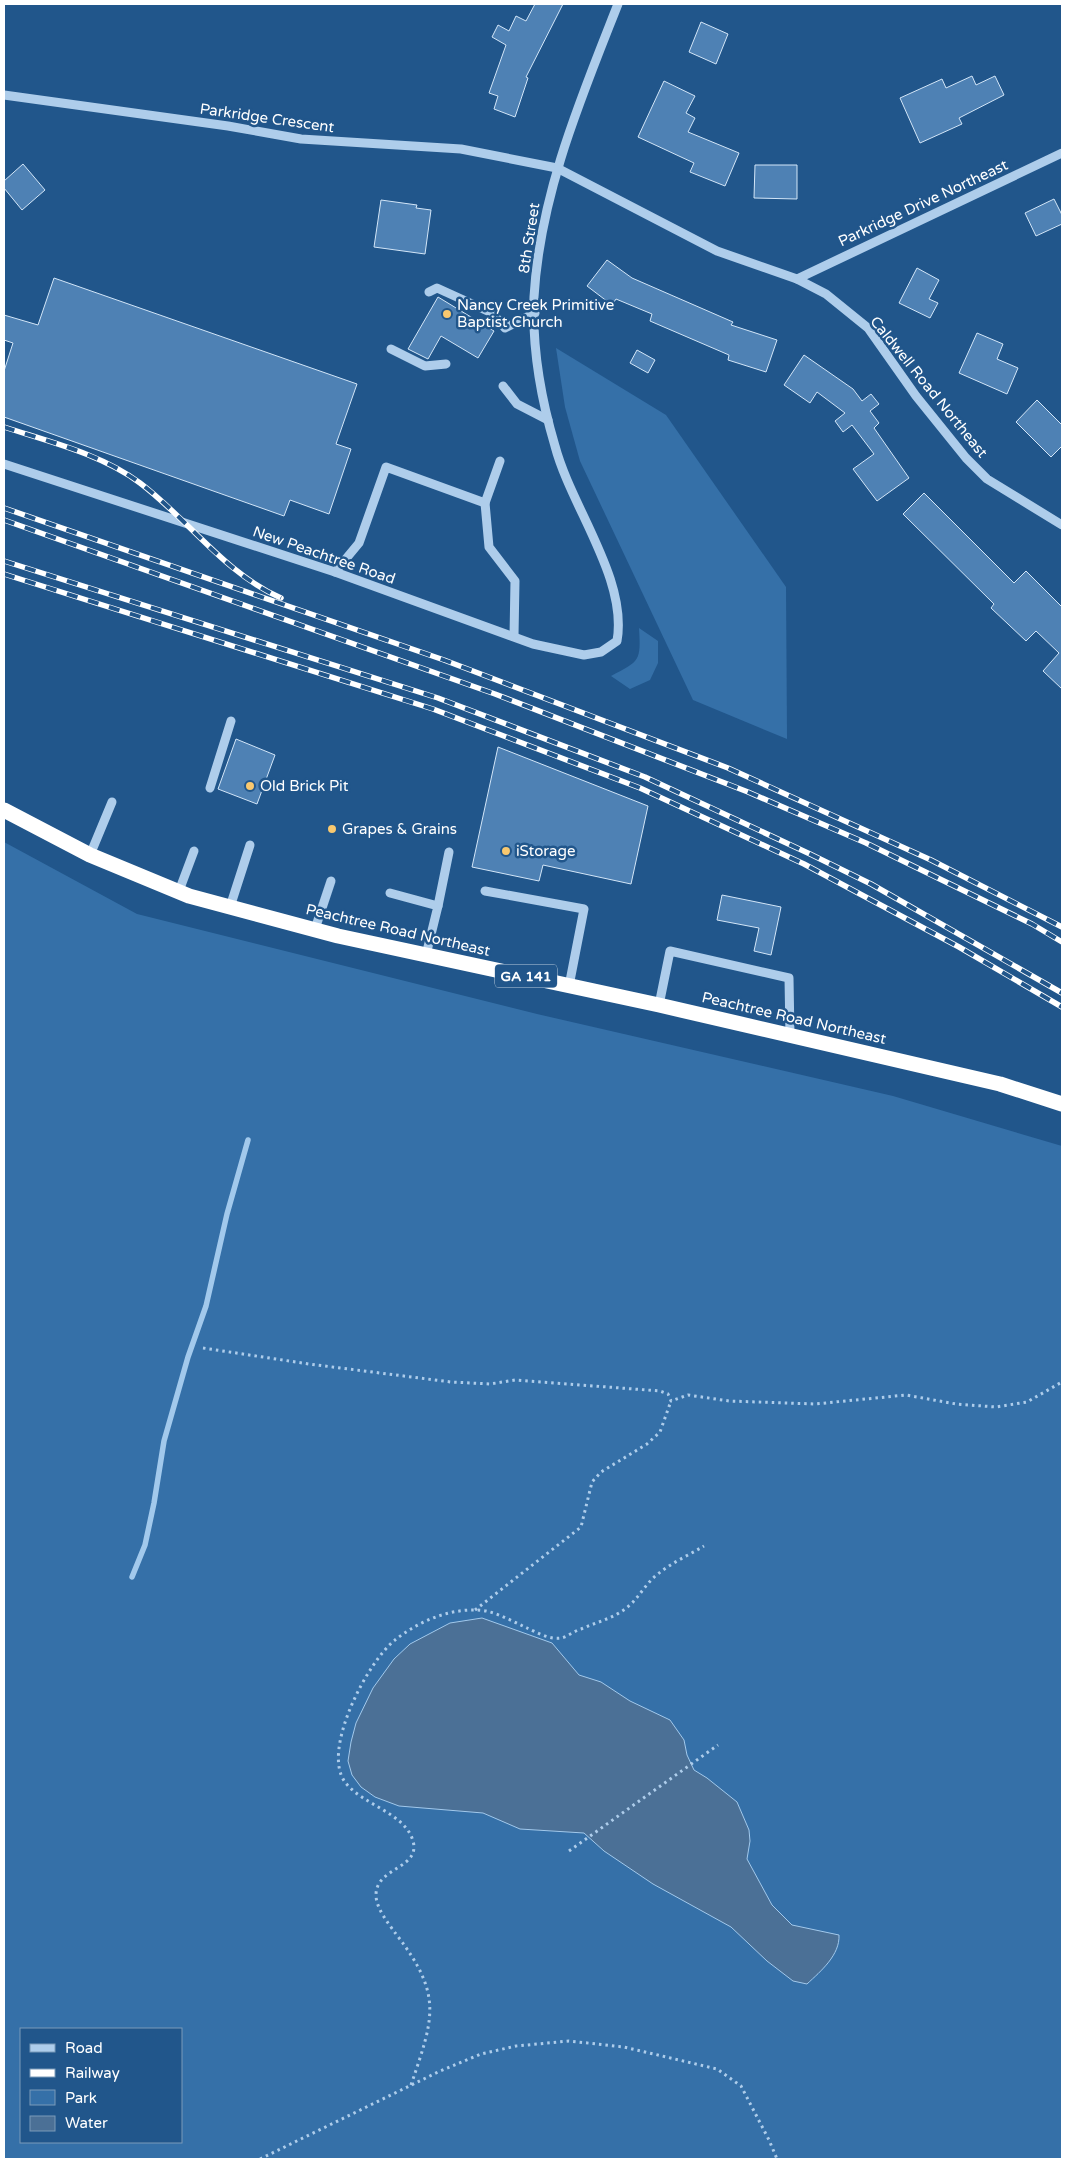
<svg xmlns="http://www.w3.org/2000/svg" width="1066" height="2163" viewBox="0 0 1066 2163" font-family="'Varela Round',sans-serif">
	<rect width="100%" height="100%" fill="#21568b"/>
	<g fill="#3570a8" fill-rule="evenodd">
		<polygon points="556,348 666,415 786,587 787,739 693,700 580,461 565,407"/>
		<path d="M 639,628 L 658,641 L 658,663 L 650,680 L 630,689 L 611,676 C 640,661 641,661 639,628 Z"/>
		<path d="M 4,842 L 137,914 L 537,1014 L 893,1096 L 1062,1146 L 1062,2159 L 4,2159 ZM 21,2029 L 181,2029 L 181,2142 L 21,2142 Z"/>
	</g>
	<path fill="#4b7096" stroke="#a2c9ec" d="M 482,1618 L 552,1643 L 579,1675 L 601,1682 L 630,1701 L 670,1720 L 684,1740 L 687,1755 L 694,1770 L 707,1778 L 737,1802 L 749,1830 L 750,1841 L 747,1859 L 772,1905 L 792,1925 L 839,1935 C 840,1955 821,1971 807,1984 L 793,1981 L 767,1961 L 731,1927 L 653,1884 L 604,1851 L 584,1833 L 520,1829 L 483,1813 L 399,1806 L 375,1797 L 361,1787 L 352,1775 L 348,1761 L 351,1742 L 356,1723 L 373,1688 L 394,1659 L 410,1644 L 450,1623 Z"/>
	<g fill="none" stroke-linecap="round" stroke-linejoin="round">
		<polyline stroke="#a2c9ec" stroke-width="5.5" points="132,1577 145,1545 154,1503 164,1441 188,1357 206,1306 227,1214 248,1140"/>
	</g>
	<g fill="#4e81b4" stroke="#d3e6f8">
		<polygon points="535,4 563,4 526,77 528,78 515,117 494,109 498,96 489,93 506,45 492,37 498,25 509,31 516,16 526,21"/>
		<polygon points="701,22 728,34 716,64 689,52"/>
		<polygon points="972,76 976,85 995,76 1004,95 959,118 962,124 920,143 900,98 942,79 946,88"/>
		<polygon points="664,81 695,96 686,113 695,118 688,132 739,153 725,186 690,172 694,163 638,137"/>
		<polygon points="23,164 45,190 22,210 4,188 4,181"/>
		<polygon points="755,165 797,165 797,199 754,198"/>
		<polygon points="1054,199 1062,215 1062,224 1036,236 1025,213"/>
		<polygon points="381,200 417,205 416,208 431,210 425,254 374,247"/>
		<polygon points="607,260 632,278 733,322 731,325 777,340 766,372 728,360 729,355 650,321 652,314 616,299 612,305 587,286"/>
		<polygon points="917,268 939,280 929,299 938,303 930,318 899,303"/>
		<polygon points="54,278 357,384 336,444 351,449 329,514 290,500 284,516 4,417 4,371 13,343 4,340 4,315 38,325"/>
		<polygon points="438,297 494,331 478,358 441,336 428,359 408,349"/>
		<polygon points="977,333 1003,344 997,359 1018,368 1007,394 959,373"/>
		<polygon points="637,350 655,360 648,373 630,363"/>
		<polygon points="804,355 853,389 862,401 871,394 879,404 870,411 879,423 874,428 909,478 877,501 853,469 874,454 852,425 843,432 835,421 845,413 817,392 810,403 784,385"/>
		<polygon points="1037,400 1062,425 1062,446 1051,457 1016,422"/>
		<polygon points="924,493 1014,583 1026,571 1062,607 1062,689 1043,671 1059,653 1036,631 1026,641 991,608 994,604 903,514"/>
		<polygon points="236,739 275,755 257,804 218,789"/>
		<polygon points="498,747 648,806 631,884 543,865 539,881 472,867"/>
		<polygon points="722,895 781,907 771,955 754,951 759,928 717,920"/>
	</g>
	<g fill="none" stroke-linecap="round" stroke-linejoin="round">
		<g stroke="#aecdeb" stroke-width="3" stroke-dasharray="2.5 4" stroke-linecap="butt">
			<polyline points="203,1348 309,1364 451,1382 490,1384 515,1380 660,1391 668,1394 671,1401 688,1395 729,1401 815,1404 906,1395 956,1404 996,1407 1027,1402 1062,1382"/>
			<polyline points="475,1610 581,1527 592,1482 601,1472 647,1444 660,1432 671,1401"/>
			<polyline points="569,1851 718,1745"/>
			<path d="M 411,2085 C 434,2017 443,1995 396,1934 C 388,1923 376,1908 376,1895 C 376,1866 424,1869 412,1838 C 402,1812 361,1804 345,1782 C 321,1750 368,1661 395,1640 C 420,1620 455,1606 486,1611 C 500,1614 514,1622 527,1628 C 536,1632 550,1640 561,1638 C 567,1637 574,1631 581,1629 C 599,1621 617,1618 632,1603 C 641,1594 647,1582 658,1574 C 671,1563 689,1555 704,1546"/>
			<polyline points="260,2159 438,2072 481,2054 516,2046 569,2041 624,2047 717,2069 741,2086 769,2140 777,2159"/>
		</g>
		<g stroke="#aecdeb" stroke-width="9">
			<polyline points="4,95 228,126 301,139 461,149 557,168 717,251 797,279 826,294 868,328 916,396 966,458 987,479 1062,525"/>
			<polyline points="797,279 1062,153"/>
			<polyline points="429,292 437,288 492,313 505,328 535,313"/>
			<polyline points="391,349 425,366 446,364"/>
			<polyline points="503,386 517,404 548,420"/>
			<path d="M 4,464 L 335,572 L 533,644 L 584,655 L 601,652 L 617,641 C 628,579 571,507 555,446 C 541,399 532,346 534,297 C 540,194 581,98 618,4"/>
			<polyline points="485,503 489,547 515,581 514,636"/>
			<polyline points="335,572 359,543 386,467 485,503 500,461"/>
			<polyline points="210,788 231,721"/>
			<polyline points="90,855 112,802"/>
			<polyline points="179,891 194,851"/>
			<polyline points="485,891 584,909 569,986"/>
			<polyline points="390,893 438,906 426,955"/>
			<polyline points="438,906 449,852"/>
			<polyline points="230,907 250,845"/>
			<polyline points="315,929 331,881"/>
			<polyline points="659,1005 670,951 789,978 790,1036"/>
		</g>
		<polyline stroke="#fff" stroke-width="15" points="4,810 90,855 189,896 338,936 659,1005 1000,1084 1062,1104"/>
		<g stroke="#fff" stroke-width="5.5">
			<g id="rail">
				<path d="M 4,427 C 50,442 101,454 140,483 C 189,520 224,573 281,598"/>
				<polyline points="4,508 444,660 728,768 931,860 1062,927"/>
				<polyline points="4,520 495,694 748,792 866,843 1032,924 1062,942"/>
				<polyline points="4,561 438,698 645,777 810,854 871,884 1062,993"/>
				<polyline points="4,574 433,709 640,788 804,864 959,947 1062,1007"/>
			</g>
		</g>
		<use href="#rail" stroke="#21568b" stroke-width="4" stroke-dasharray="11" stroke-linecap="butt"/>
	</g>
	<g fill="#f8c86f" stroke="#21568b" stroke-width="2">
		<circle cx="447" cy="314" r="5"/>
		<circle cx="250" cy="786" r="5"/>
		<circle cx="332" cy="829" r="5"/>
		<circle cx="506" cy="851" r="5"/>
	</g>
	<g text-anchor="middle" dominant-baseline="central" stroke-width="5" stroke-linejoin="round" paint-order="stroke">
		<rect fill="#21568b" stroke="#bcccdc" stroke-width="1" x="495" y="964.5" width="62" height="23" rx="4"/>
		<g font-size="14" font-weight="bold" fill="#fff">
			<text x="526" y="976">GA 141</text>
		</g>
		<g font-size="15" fill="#fff" stroke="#21568b">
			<text transform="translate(267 118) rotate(8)">Parkridge Crescent</text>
			<text transform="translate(923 203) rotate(-25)">Parkridge Drive Northeast</text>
			<text transform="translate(529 238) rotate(-81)">8th Street</text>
			<text transform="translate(929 387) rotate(51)">Caldwell Road Northeast</text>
			<text transform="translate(324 555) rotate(19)">New Peachtree Road</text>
			<text transform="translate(398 930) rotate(13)">Peachtree Road Northeast</text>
			<text transform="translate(794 1018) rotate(13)">Peachtree Road Northeast</text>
		</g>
		<g font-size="15" fill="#fff" stroke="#21568b" text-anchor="start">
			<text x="457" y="305">Nancy Creek Primitive<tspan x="457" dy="17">Baptist Church</tspan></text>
			<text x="260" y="786">Old Brick Pit</text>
			<text x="342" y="829">Grapes &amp; Grains</text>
			<text x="516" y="851">iStorage</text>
		</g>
	</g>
	<rect width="1066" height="2163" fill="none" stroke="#ffffff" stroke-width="10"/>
	<rect x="20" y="2028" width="162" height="115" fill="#21568b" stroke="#7a9ab9"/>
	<rect x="30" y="2044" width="25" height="8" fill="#aecdeb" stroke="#7a9ab9"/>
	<text x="65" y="2053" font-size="15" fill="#ffffff">Road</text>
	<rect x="30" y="2069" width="25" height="8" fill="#ffffff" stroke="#7a9ab9"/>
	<text x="65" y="2078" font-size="15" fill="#ffffff">Railway</text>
	<rect x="30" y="2090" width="25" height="15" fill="#3570a8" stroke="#7a9ab9"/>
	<text x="65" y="2103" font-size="15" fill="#ffffff">Park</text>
	<rect x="30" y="2116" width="25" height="15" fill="#4b7096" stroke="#7a9ab9"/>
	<text x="65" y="2128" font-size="15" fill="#ffffff">Water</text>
</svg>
